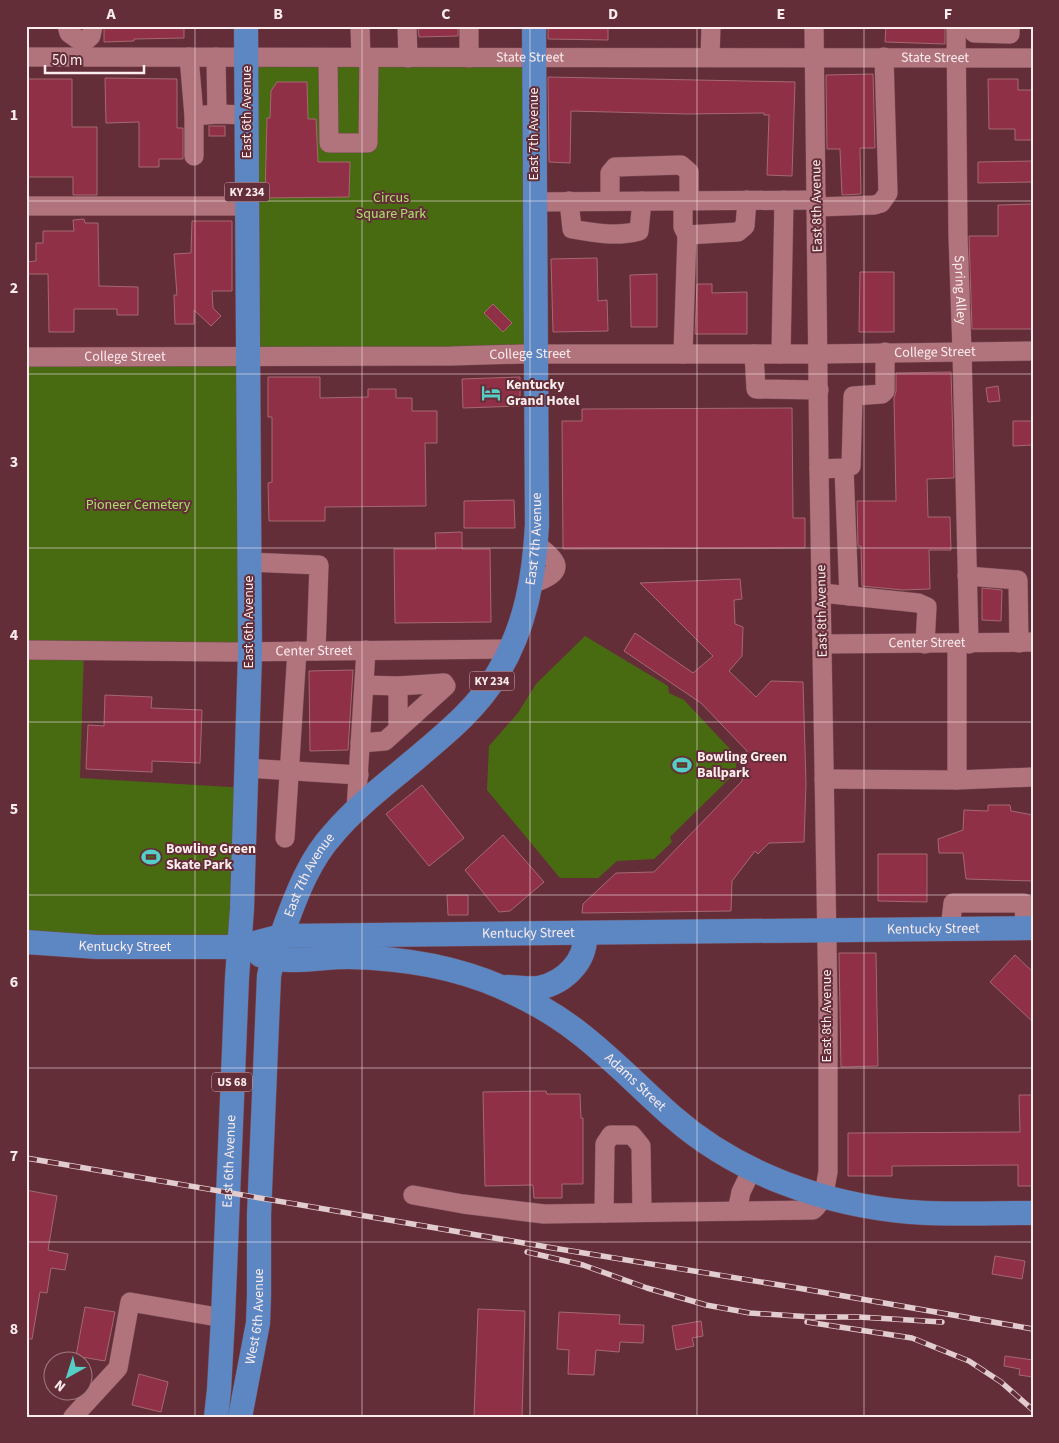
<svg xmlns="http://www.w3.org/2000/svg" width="1059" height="1443" viewBox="0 0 1059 1443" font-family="'Source Sans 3',sans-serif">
	<rect width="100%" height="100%" fill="#642e38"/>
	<g fill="#486b12">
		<polygon points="246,57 533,58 536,354 249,357 250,654 84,650 80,778 246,788 239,947 26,942 26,357 249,357"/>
		<path d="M 585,636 L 668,686 L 669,693 L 684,700 L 731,750 C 736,759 738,764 734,774 L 670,837 L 672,842 L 654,859 L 617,861 L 598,878 L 560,878 L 487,790 L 489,746 L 518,713 L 536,684 Z"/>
	</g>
	<g fill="#8f3047" stroke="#a56871">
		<polygon points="104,26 184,26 184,38 134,39 134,41 104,42"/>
		<polygon points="418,26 458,26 458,36 419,37"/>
		<polygon points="548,26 608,26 608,40 548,39"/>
		<polygon points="886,26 945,26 945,44 885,42"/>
		<polygon points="873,74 875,148 860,148 861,194 842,195 840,149 827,149 826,75"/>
		<polygon points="548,77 795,82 792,176 767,175 769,115 764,115 764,113 687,114 571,111 570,163 549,162"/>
		<polygon points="105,78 177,79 177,128 183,128 183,159 159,159 159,167 139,167 139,122 106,123"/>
		<polygon points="26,79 72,79 72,127 97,127 97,195 73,195 73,177 26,177"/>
		<polygon points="988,79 1018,79 1018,90 1033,90 1033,140 1015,140 1015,129 989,129"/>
		<polygon points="277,82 307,82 308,119 316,119 318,162 350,162 349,197 265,198 267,118 270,118 271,91"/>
		<rect x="209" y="126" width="16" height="10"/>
		<polygon points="1033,161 1033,182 978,183 978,162"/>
		<polygon points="1033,204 1033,329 972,329 969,236 998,236 998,205"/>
		<polygon points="84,219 85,223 98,223 99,286 138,287 138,315 117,315 117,309 74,309 74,332 49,332 48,274 26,274 26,262 36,261 36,243 43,243 43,231 74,231 73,220"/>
		<polygon points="192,221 232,221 232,291 212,291 213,308 221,316 211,326 194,310 194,324 175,324 174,295 177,295 174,254 191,253"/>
		<polygon points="597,258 598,301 607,300 608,331 553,332 551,259"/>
		<polygon points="860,272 894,272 894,332 859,332"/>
		<polygon points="657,274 657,327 631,327 630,275"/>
		<polygon points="697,284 712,284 712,293 747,292 747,334 695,334"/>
		<polygon points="493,304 512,323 503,332 484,313"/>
		<polygon points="951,372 954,478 927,479 928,517 950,517 951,550 929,550 930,589 903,590 862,586 861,546 858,546 857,501 896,501 894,398 896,391 896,373"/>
		<polygon points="268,377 320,377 320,398 368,397 368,389 396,389 396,398 412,398 412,411 437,411 437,443 425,443 426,506 325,507 325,521 269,521 268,483 272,482 272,417 268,417"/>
		<polygon points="520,377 520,406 463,408 462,379"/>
		<polygon points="998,386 1000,401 988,402 986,388"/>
		<polygon points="792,408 793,518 805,518 805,548 563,549 562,421 582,421 582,409"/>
		<polygon points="1013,421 1033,421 1033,445 1013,446"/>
		<polygon points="514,500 515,528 464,528 464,501"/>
		<polygon points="462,532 462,549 490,549 491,622 395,623 394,549 436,549 435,533"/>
		<polygon points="740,579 742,599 734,600 735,624 743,627 742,656 729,671 756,697 771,681 803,682 806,784 804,842 769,843 758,854 755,851 732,881 731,911 582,913 583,904 616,873 654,872 742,781 747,751 701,703 624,651 635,633 693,673 713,656 640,583"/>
		<polygon points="982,588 1002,590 1001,621 982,620"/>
		<polygon points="353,670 348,750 310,751 309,671"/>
		<polygon points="105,695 152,697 151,708 202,710 200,763 152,761 152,772 86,769 88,725 104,726"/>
		<polygon points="422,785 464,838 429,866 386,814"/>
		<polygon points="988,805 1010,805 1011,811 1033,815 1033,881 966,879 963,853 939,853 938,839 963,830 964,810 988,811"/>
		<polygon points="503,835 544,882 510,911 499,912 465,870"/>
		<polygon points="878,854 927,854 927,902 878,901"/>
		<polygon points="447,895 468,895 468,915 448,915"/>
		<polygon points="839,953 876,953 878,1066 841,1067"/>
		<polygon points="1015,955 1033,972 1033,1022 990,982"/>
		<polygon points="546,1091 547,1094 580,1094 581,1118 583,1118 583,1184 562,1184 562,1198 534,1198 533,1185 485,1186 483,1092"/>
		<polygon points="1019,1095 1033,1095 1033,1186 1018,1186 1018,1165 892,1166 892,1176 848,1176 848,1133 1020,1132"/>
		<polygon points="26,1190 57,1196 48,1250 68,1254 65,1270 51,1268 47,1293 40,1292 32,1339 26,1339"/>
		<polygon points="995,1256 1025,1261 1022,1279 992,1274"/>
		<polygon points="85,1307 115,1312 105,1361 76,1356"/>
		<polygon points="478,1309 525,1311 522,1417 474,1417"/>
		<polygon points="559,1312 620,1315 619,1324 644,1325 643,1343 620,1342 619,1352 596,1350 594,1375 568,1374 569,1350 557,1349"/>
		<polygon points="701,1321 703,1336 692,1338 694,1346 676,1350 672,1326"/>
		<polygon points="1005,1356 1033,1360 1033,1377 1019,1375 1020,1369 1004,1366"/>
		<polygon points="139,1374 168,1382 161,1412 132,1405"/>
	</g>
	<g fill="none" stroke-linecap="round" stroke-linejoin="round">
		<g stroke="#764b56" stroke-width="20">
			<g id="minor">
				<polyline points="67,26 69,33 83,43 91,36 93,26"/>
				<polyline points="360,26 361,58"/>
				<polyline points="407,26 408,58"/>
				<polyline points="469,26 469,58"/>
				<path id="s1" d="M 956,26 L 958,235 L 962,351 L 969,644"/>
				<polyline points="974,26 974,33 1010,34 1010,26"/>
				<path id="s2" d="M 26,57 L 1033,58"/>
				<polyline points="189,57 194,116 217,114 247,115"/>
				<polyline points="216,57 217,114"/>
				<polyline points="710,57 711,26"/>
				<polyline points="328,58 329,143 368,143 369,58"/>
				<polyline points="194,116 194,156"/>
				<path d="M 569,201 L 572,229 C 594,233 617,237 639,231 L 642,201"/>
				<polyline points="610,201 610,173 615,167 681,165 689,172 689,201"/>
				<polyline points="683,201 683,227 687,235 738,232 745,226 747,200"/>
				<polyline points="534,202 817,200"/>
				<polyline points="26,206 247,206"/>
				<polyline points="817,207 874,205 881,203 888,193 884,57"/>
				<polyline points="683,354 687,235"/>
				<polyline points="754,354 756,389 819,390"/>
				<polyline points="781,354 784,200"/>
				<path id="s3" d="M 26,357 L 451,356 L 523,354 L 818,354 L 1033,351"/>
				<polyline points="844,468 849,596"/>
				<polyline points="819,469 844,468 851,466 853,396 882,394 885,391 885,352"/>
				<polyline points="250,562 319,565 316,651"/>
				<polyline points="967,576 1018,580 1019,643"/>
				<path d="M 531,584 C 539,581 563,574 554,561 C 550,554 541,549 536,543"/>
				<polyline points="822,593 918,603 927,607 925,644"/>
				<path id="s4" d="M 822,644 L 1033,642"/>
				<polyline points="957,644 957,780 1033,777"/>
				<path id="s5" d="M 26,650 L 231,652 L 510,649"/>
				<polyline points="398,729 398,686"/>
				<polyline points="360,743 385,741 446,686 444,683 398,686 364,685"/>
				<polyline points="246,768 359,775"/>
				<polyline points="824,779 957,780"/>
				<polyline points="356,810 366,650"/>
				<polyline points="285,838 297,651"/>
				<polyline points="950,929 953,903 1024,903 1025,928"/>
				<path d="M 413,1195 L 463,1204 L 544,1214 L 813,1210 C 825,1200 825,1186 828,1172 L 828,1005 L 819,469 L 814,26"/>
				<polyline points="737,1211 741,1192 752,1169"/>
				<polyline points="604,1213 605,1144 611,1135 632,1135 641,1146 642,1212"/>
				<polyline points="73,1417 118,1368 130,1302 223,1318"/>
			</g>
		</g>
		<g stroke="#764b56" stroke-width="25">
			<g id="major">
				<path id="s6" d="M 26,942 L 97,947 L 239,947 L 281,936 L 1033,928"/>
				<path id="s7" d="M 260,955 C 286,965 319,957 348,957 C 400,958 453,966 501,987 C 528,999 555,1014 578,1032 C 612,1058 641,1089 673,1117 C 737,1173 825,1205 910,1212 C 950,1215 992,1213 1033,1213"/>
				<path d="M 507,987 C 517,987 529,989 539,988 C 566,982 587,960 585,933"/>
				<path id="s8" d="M 216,1417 L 219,1390 L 223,1318 L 237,978 L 242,908 L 250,654 L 246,26"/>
				<path id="s9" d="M 240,1417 L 258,1323 L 259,1296 L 259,1215 L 269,976 C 272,959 279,943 285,926 C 297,893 310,859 334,833 C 357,806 385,785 412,762 C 444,735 477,709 498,673 C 526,626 534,578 537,525 L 534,26"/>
			</g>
		</g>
		<use href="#minor" stroke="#b1737c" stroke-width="19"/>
		<use href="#major" stroke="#5c87c3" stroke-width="24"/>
		<g stroke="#e1cccf" stroke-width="5.5">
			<g id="rail">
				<polyline points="26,1158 553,1248 798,1288 1033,1329"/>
				<polyline points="527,1252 583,1265 647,1288 706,1305 750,1313 812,1317 859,1317 942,1322"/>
				<polyline points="807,1322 912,1338 969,1361 1001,1382 1033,1410"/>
			</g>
		</g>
		<use href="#rail" stroke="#642e38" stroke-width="4" stroke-dasharray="11" stroke-linecap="butt"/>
	</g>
	<path fill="none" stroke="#fbecee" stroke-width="1" stroke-opacity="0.55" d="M 195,26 L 195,1417M 362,26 L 362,1417M 530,26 L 530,1417M 697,26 L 697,1417M 864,26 L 864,1417M 26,201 L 1033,201M 26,374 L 1033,374M 26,548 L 1033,548M 26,722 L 1033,722M 26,895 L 1033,895M 26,1068 L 1033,1068M 26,1242 L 1033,1242"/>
	<defs>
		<g id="hotel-bare" transform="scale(1.5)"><path d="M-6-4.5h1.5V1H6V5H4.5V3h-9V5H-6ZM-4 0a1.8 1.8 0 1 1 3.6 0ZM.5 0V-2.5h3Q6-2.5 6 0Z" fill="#55cec6" stroke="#642e38" stroke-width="2.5" paint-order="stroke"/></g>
		<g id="stadium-bare" transform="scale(1.5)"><path d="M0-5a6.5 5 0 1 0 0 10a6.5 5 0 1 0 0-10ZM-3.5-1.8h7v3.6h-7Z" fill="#55cec6" stroke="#642e38" stroke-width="2.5" paint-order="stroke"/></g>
	</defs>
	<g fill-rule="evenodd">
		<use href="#hotel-bare" x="491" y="393"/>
		<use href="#stadium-bare" x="682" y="765"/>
		<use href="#stadium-bare" x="151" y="857"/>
	</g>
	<g text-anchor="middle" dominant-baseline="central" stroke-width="4" stroke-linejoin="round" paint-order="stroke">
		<g fill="#642e38" stroke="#ceb3b7" stroke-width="1">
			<rect x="224.5" y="182.5" width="45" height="19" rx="4"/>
			<rect x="469.5" y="671.5" width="45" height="19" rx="4"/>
			<rect x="212" y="1072.5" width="40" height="19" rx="4"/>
		</g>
		<g font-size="12" font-weight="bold" fill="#fbecee">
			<text x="247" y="192">KY 234</text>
			<text x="492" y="681">KY 234</text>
			<text x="232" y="1082">US 68</text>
		</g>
		<g font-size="14" fill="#fbecee" stroke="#642e38">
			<text stroke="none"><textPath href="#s2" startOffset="504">State Street</textPath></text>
			<text stroke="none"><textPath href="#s2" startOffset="909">State Street</textPath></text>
			<text transform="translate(247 112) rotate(-90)">East 6th Avenue</text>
			<text transform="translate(534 134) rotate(-90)">East 7th Avenue</text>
			<text transform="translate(817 206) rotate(-91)">East 8th Avenue</text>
			<text stroke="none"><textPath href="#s1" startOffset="264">Spring Alley</textPath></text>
			<text stroke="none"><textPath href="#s3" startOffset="909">College Street</textPath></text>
			<text stroke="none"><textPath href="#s3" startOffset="504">College Street</textPath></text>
			<text stroke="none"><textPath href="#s3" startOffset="99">College Street</textPath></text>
			<text stroke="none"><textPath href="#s9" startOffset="972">East 7th Avenue</textPath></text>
			<text transform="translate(822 611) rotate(-91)">East 8th Avenue</text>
			<text transform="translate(249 622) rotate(-90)">East 6th Avenue</text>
			<text stroke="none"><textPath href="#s4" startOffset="105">Center Street</textPath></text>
			<text stroke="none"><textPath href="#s5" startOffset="288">Center Street</textPath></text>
			<text stroke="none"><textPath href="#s9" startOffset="552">East 7th Avenue</textPath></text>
			<text stroke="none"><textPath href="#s6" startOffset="909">Kentucky Street</textPath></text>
			<text stroke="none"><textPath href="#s6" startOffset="504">Kentucky Street</textPath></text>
			<text stroke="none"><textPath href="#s6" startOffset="99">Kentucky Street</textPath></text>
			<text transform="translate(827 1016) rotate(-90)">East 8th Avenue</text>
			<text stroke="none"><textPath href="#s7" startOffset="411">Adams Street</textPath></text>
			<text stroke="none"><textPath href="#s8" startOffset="256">East 6th Avenue</textPath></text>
			<text stroke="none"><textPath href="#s9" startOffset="102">West 6th Avenue</textPath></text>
		</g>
		<g font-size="14" fill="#aae06a" stroke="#642e38">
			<text x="391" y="198">Circus<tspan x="391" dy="16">Square Park</tspan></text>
			<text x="138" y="505">Pioneer Cemetery</text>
		</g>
		<g font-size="14" font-weight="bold" fill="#fbecee" stroke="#642e38" text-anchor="start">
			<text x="506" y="385">Kentucky<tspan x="506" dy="16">Grand Hotel</tspan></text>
			<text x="697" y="757">Bowling Green<tspan x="697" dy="16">Ballpark</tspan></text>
			<text x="166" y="849">Bowling Green<tspan x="166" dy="16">Skate Park</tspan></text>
		</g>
	</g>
	<rect width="1059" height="1443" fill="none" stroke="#642e38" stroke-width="55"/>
	<g transform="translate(68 1376) rotate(219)"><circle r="24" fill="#642e38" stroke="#a07a81"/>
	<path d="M0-4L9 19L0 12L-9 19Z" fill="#55cec6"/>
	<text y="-8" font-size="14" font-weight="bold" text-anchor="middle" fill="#fbecee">N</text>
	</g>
	<path d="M45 65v8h99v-8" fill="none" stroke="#fbecee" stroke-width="2.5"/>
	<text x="52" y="65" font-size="15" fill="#fbecee" stroke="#642e38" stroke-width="4" paint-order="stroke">50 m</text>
	<rect x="28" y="28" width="1004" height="1388" fill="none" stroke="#fbecee" stroke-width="2"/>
	<g font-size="16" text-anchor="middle" font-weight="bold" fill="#fbecee">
		<text x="111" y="19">A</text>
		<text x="278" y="19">B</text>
		<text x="446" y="19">C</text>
		<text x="613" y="19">D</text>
		<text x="781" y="19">E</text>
		<text x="948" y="19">F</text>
		<text x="14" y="120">1</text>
		<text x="14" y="293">2</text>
		<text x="14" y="467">3</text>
		<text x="14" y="640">4</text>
		<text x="14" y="814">5</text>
		<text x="14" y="987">6</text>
		<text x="14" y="1161">7</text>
		<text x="14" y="1334">8</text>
	</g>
</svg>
